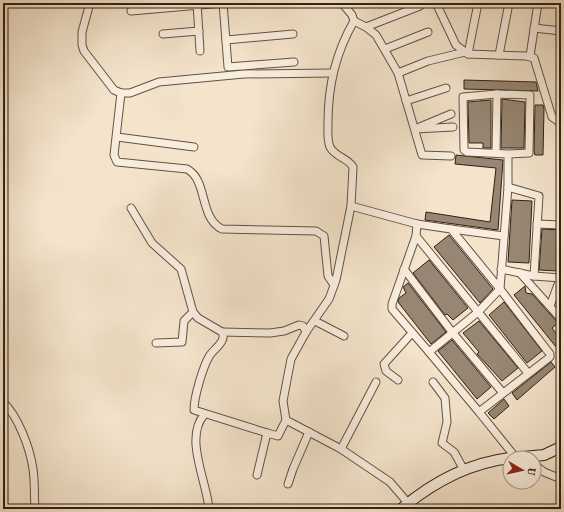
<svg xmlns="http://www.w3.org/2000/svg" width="564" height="512" viewBox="0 0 564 512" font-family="Vollkorn,serif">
	<rect width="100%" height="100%" fill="#f4e4cc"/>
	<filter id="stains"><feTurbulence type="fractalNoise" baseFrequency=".005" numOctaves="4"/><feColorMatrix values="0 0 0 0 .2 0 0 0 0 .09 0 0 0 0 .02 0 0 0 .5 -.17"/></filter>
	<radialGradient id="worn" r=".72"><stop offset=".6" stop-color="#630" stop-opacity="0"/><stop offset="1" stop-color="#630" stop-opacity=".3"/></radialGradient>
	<g fill="#978673" stroke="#322112">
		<polygon points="464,80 536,82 538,91 464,89"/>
		<polygon points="502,99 525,102 524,148 501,148"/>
		<polygon points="491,100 491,148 483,148 483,143 469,143 468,102"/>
		<polygon points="535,105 543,105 544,108 543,155 535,155 534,151"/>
		<polygon points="456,155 503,160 498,230 425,220 426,212 490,222 496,168 455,164"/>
		<polygon points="512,200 532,201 529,263 508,262"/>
		<polygon points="542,229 561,230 558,271 539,270"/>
		<polygon points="449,235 493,289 480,303 434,247"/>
		<polygon points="429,260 468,308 453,320 447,314 445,315 413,273"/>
		<polygon points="408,283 446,332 431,344 398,302 399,298 406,293 403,287"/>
		<polygon points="525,286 526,293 532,294 558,323 552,328 561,340 561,353 514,295"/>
		<polygon points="504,302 542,351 527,363 489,315"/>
		<polygon points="479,321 518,368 502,381 477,354 479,352 463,333"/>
		<polygon points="452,340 491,387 477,399 438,351"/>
		<polygon points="551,362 555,367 517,400 512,393"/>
		<polygon points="504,399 509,406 494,419 488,413"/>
	</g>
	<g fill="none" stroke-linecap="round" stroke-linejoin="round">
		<g stroke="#625240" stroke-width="9">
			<g id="street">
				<polyline points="90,3 82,32 82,45 84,51 114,90 121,93 130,93 159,82 244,74 332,73"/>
				<polyline points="197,3 200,51"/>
				<polyline points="436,3 456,45 468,54 526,56 534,58 552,117 561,123"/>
				<polyline points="131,11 223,3 228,67 294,62"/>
				<polyline points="354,21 366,27 420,6"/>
				<polyline points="366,27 376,35 398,73 428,61 465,52"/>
				<polyline points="534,28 561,31"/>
				<polyline points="163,34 199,31"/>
				<polyline points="226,40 293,34"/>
				<polyline points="385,49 428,32"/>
				<polyline points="468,54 478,3"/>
				<polyline points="499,55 509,3"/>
				<polyline points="530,56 538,3"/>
				<polyline points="398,73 422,155 451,156"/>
				<path d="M 121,93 L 114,155 L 117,162 L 187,169 C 208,180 199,218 222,229 L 316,231 L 324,236 L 328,276 L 334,285"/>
				<polyline points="406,101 446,88"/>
				<polyline points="451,114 415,129 453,127"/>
				<polyline points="117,137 194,147"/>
				<polyline points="496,152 497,94"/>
				<polyline points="508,154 529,153 530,95 497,94 463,97 464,150 467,152 508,154 508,187 500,289 550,354 550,357 479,412 516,458"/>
				<polyline points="508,187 539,196 534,276"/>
				<polyline points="351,206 417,224 451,229 500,289 478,312 429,352 479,412"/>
				<path d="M 131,208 L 152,243 L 181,269 L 193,312 L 198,318 L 222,332 C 227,341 215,348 210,355 C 203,366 194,397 194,410 L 267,433"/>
				<polyline points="417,224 416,236 392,304 392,309 429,352"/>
				<polyline points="537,224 561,225"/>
				<polyline points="451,229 504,236"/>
				<polyline points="416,236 528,373"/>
				<polyline points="404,269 452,332 503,393"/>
				<polyline points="501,269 534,276 561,278"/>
				<polyline points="520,273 561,319"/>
				<polyline points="550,306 560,279"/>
				<polyline points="315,321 344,336"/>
				<polyline points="222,332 270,333 284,331 299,325 303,326 306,332"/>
				<polyline points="156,343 182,342 184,321 193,312"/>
				<polyline points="398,380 386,371 384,364 412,333"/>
				<polyline points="433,382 445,398 447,422 442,443 454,452 464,470"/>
				<path d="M 3,402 C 18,416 30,448 33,469 C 35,482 34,496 35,509"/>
				<path d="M 204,415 C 184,438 207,482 209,509"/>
				<polyline points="286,420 341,449 390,482 408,503"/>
				<polyline points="341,449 376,382"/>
				<polyline points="534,464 544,472 561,479"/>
				<path d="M 257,475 L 267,433 L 278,436 L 286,420 L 283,401 L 291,359 L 306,332 L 329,299 L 336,280 L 351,206 L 353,167 C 348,158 335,157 330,147 C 327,140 328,130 328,122 C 328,87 336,52 354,21 L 352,15 L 342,3"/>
				<polyline points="288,484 293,469 309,432"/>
			</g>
		</g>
		<g stroke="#322112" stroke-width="12">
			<g id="secondary">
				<polyline points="513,458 544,455 561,447"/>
				<path d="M 401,509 C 432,483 469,463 510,458"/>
			</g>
		</g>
		<use href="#street" stroke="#f8edde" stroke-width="7"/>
		<use href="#secondary" stroke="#f8edde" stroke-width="10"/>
	</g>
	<rect width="564" height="512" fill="none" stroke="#f4e4cc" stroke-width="16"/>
	<rect x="4" y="4" width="556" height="504" fill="none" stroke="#322112" stroke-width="2"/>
	<rect x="8" y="8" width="548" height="496" fill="none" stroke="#322112"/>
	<g transform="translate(522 470) rotate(99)"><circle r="19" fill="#f8edde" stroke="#a99b8c"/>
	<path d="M0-3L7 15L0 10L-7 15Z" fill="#8f2418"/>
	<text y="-6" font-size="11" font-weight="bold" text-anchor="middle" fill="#322112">U</text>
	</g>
	<rect width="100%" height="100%" filter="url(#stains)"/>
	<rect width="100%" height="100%" fill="url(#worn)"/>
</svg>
